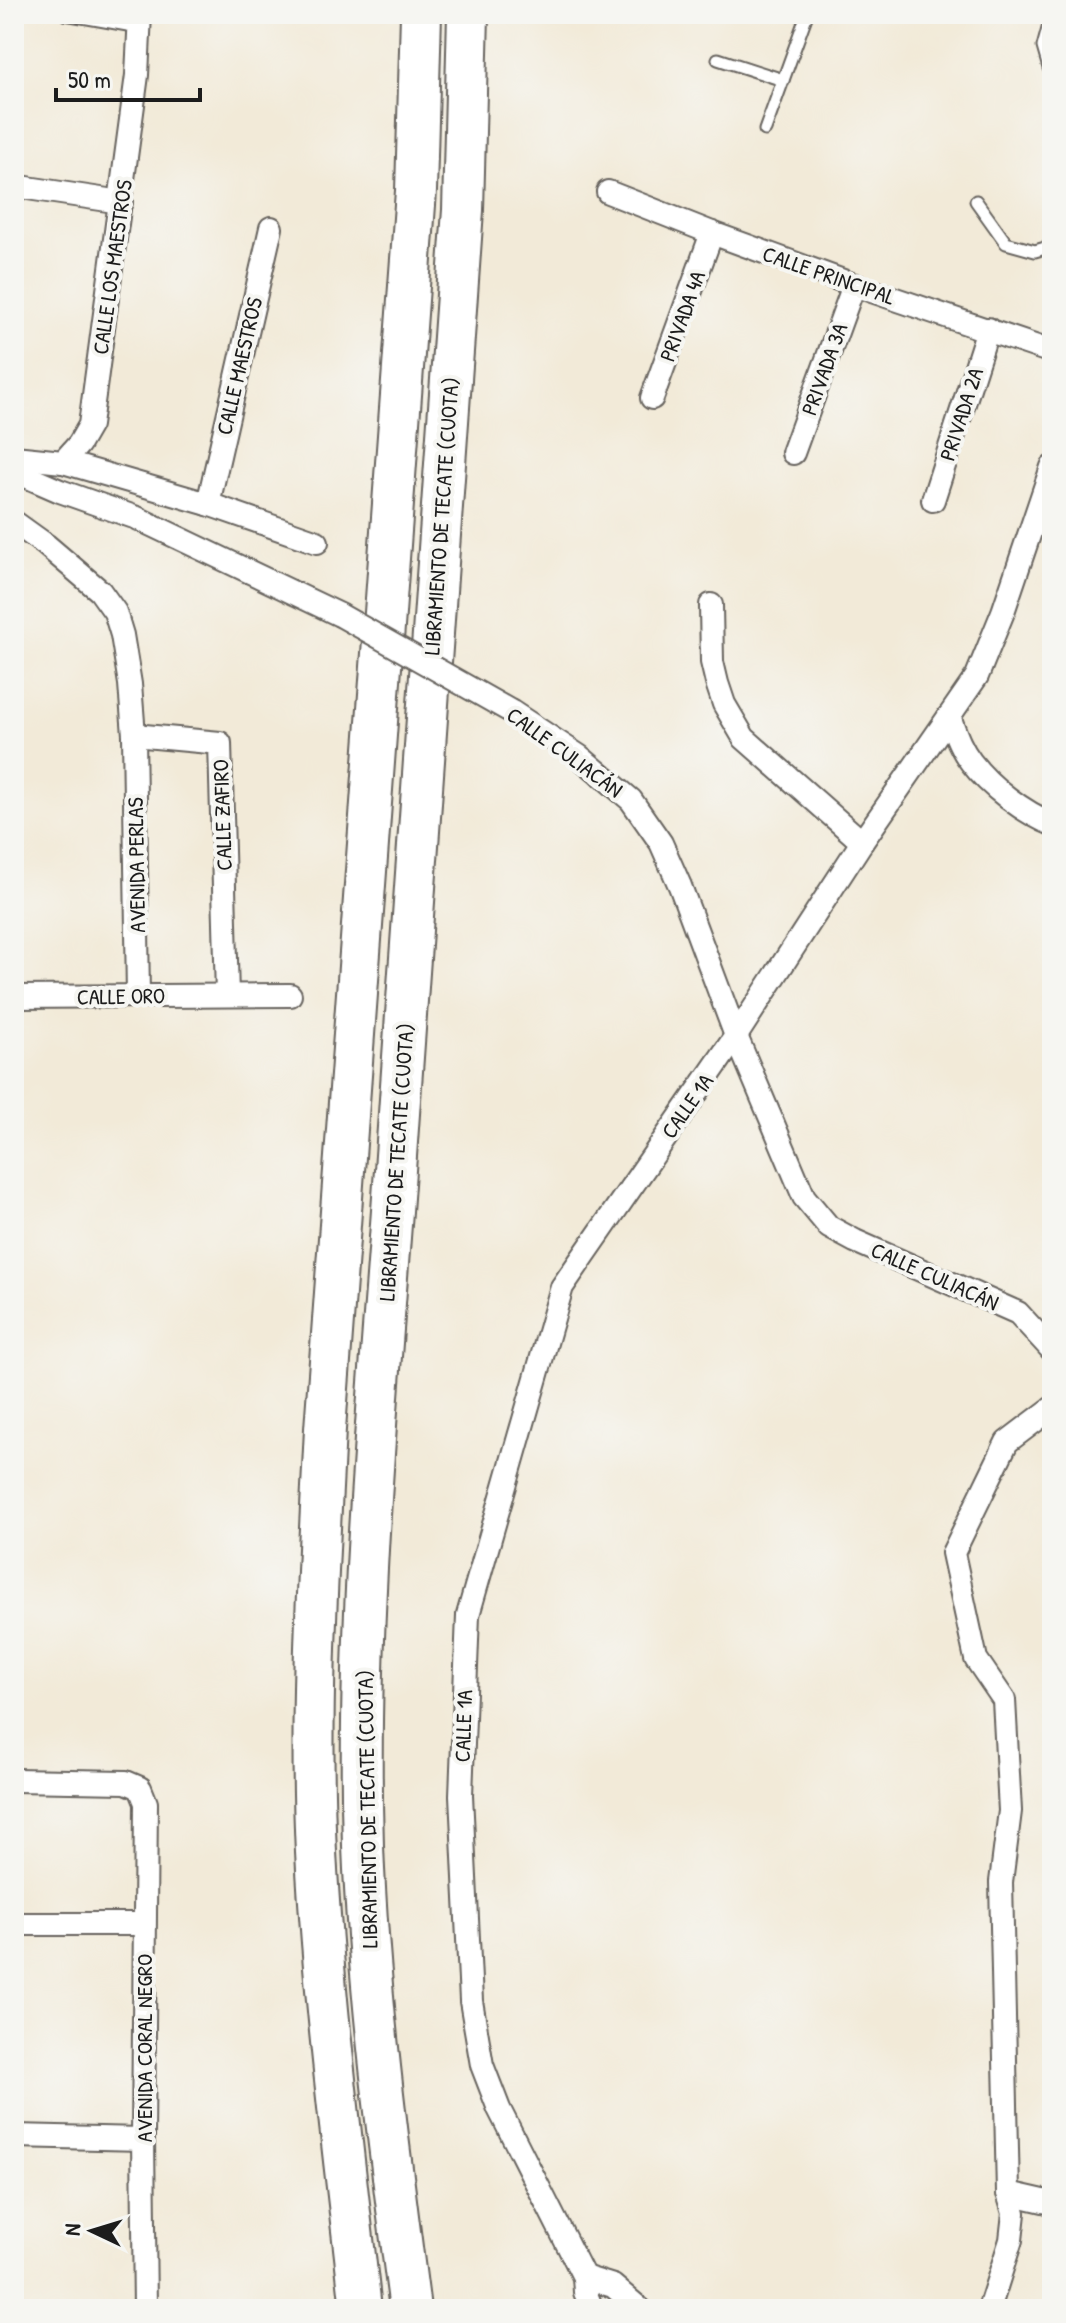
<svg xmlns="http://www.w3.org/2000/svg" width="1066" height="2323" viewBox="0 0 1066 2323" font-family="'Patrick Hand',sans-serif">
	<rect width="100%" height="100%" fill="#f6f6f2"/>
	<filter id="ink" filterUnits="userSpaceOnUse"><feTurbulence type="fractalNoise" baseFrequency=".0125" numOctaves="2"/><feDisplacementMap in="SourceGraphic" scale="16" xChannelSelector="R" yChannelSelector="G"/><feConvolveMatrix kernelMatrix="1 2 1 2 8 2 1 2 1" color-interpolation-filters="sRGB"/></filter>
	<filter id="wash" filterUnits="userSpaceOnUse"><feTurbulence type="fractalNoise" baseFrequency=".006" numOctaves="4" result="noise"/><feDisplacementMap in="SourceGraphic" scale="32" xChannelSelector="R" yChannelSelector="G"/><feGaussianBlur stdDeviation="1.8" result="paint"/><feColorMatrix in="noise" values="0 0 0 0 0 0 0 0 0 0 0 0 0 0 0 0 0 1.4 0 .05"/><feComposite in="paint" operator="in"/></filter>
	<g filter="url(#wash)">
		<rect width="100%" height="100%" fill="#f2ead8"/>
	</g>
	<g filter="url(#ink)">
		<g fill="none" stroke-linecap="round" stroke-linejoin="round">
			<g stroke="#67645e" stroke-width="15">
				<g id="service">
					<polyline points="65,14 139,27"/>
					<polyline points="1052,14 1043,47 1049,68 1052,69"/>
					<polyline points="718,59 783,80"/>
					<polyline points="765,130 807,14"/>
					<polyline points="976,201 1006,243 1035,251 1052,246"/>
				</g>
			</g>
			<g stroke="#67645e" stroke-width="26">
				<g id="minor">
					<polyline points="14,186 121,202"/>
					<polyline points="608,192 712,233 854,285 1052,352"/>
					<polyline points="652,398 712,233"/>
					<polyline points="793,453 854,285"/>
					<polyline points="14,457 63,462 79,444 90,425 137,75 140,14"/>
					<polyline points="63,462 208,504 317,542"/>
					<polyline points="14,471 60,491 137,518 340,615"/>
					<polyline points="933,500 988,329"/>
					<polyline points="208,504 271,228"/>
					<polyline points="14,522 46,545 100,591 115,612 122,635 130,684 134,735 138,995"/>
					<polyline points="711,605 712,662 717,683 724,704 744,738 862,842"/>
					<polyline points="512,712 579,756 631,800 661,843 680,886 736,1036 804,1197 829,1227 855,1241 1018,1313 1052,1350"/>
					<path d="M 949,716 C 955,732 960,748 971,762 C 990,787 1023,812 1052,824"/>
					<polyline points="134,735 220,743 227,995"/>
					<polyline points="14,997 290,995"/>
					<polyline points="14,1780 126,1782 140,1788 146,1803 143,2139 145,2309"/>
					<polyline points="14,1924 144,1924"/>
					<polyline points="14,2136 143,2139"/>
					<polyline points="1008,2193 1052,2203"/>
					<polyline points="584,2277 613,2286 640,2309"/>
					<polyline points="592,2309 585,2292 584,2277 499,2109 482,2065 471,2001 461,1795 468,1615 562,1287 736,1036 862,842 977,676 1003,612 1052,467"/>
					<polyline points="989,2309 1011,2240 1014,2213 1008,2193 1001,1882 1010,1811 1004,1700 976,1659 953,1553 1007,1442 1052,1408"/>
				</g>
			</g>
			<g stroke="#67645e" stroke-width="44">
				<g id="motorway">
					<path d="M 361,2309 C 344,2157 324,2005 316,1852 C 309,1711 318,1569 325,1429 L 416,191 L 421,14"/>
					<path d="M 410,2309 C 390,2156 369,2001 363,1846 C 356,1622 379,1394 395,1170 C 418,850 440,530 463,210 L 468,14"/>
				</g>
			</g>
			<use href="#service" stroke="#fff" stroke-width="11"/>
			<use href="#minor" stroke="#fff" stroke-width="22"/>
			<use href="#motorway" stroke="#fff" stroke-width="40"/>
			<g stroke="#67645e" stroke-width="26" stroke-linecap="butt">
				<polyline id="minor-bridge" points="340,615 512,712"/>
			</g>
			<use href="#minor-bridge" stroke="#fff" stroke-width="22"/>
		</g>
	</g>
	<g text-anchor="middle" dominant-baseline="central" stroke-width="8" stroke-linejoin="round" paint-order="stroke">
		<g font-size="22" fill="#1c1c1c" stroke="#f6f6f2">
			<text transform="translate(112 267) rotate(-82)">CALLE LOS MAESTROS</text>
			<text transform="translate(829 275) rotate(19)">CALLE PRINCIPAL</text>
			<text transform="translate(682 316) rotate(-70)">PRIVADA 4A</text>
			<text transform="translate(239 366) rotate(-77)">CALLE MAESTROS</text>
			<text transform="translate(824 369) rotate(-70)">PRIVADA 3A</text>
			<text transform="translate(961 414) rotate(-72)">PRIVADA 2A</text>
			<text transform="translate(441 516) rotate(-86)">LIBRAMIENTO DE TECATE (CUOTA)</text>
			<text transform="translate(565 752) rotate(36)">CALLE CULIACÁN</text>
			<text transform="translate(222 815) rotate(-92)">CALLE ZAFIRO</text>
			<text transform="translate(136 865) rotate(-91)">AVENIDA PERLAS</text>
			<text transform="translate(121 996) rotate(-1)">CALLE ORO</text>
			<text transform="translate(687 1106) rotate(-55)">CALLE 1A</text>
			<text transform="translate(396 1162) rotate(-86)">LIBRAMIENTO DE TECATE (CUOTA)</text>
			<text transform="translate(935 1276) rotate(24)">CALLE CULIACÁN</text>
			<text transform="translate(463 1726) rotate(-88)">CALLE 1A</text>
			<text transform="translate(367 1809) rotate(-91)">LIBRAMIENTO DE TECATE (CUOTA)</text>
			<text transform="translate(144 2048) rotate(-90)">AVENIDA CORAL NEGRO</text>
		</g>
	</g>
	<rect width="1066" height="2323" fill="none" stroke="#f6f6f2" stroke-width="48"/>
	<g transform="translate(92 2231) rotate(274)" stroke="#f6f6f2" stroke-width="6" paint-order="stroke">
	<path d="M0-6L14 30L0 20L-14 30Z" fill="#1c1c1c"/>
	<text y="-12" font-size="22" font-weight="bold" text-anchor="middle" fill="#1c1c1c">N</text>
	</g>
	<path d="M56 88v12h144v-12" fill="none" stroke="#1c1c1c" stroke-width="4"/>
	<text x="68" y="88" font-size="24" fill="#1c1c1c" stroke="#f6f6f2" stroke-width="6" paint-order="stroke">50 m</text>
</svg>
